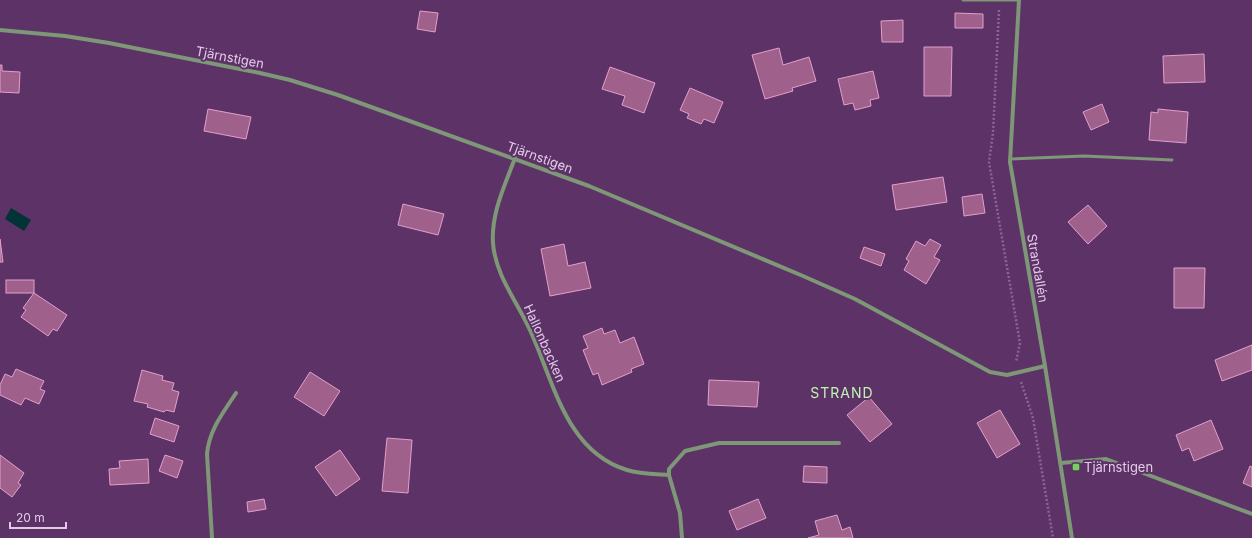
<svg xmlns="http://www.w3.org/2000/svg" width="1252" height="538" viewBox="0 0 1252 538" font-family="Inter,sans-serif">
	<rect width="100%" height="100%" fill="#5d3367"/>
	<polygon fill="#023336" points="11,208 31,220 24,231 5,219"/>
	<g fill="#9f618b" stroke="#e39fcc">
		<polygon points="420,11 438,13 435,32 417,29"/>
		<polygon points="955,13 983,14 983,28 955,28"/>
		<polygon points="903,20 903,42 882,42 881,21"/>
		<polygon points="924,47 952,47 951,96 924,96"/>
		<polygon points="779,48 783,65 809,57 816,81 792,88 793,91 765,99 752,55"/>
		<polygon points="1204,54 1205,82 1164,83 1163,56"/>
		<polygon points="0,65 2,65 2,71 20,72 19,93 0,92"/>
		<polygon points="610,67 655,83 644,113 622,105 625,96 602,89"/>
		<polygon points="873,71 879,98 870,100 871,106 855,110 853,103 844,105 838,79"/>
		<polygon points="690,88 723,102 714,123 704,119 701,124 687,118 689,114 680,110"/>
		<polygon points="1102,104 1109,122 1091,130 1083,112"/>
		<polygon points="208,109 251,117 246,139 204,131"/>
		<polygon points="1158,109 1188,112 1186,143 1149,140 1151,112 1158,113"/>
		<polygon points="943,177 947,202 896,210 892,185"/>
		<polygon points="982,194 985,213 964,216 962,197"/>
		<polygon points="403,204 444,214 438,235 398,225"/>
		<polygon points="1088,205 1107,226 1088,244 1068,222"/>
		<polygon points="0,239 3,262 0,262"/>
		<polygon points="930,239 941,245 934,257 940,260 926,284 904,270 909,261 906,259 916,241 925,246"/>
		<polygon points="564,244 568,266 585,262 591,288 550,296 541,249"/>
		<polygon points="864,247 885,254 881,266 860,258"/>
		<polygon points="1174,268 1205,268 1204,308 1174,308"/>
		<rect x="6" y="280" width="28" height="13"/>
		<polygon points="34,293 67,315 57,331 53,329 48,336 21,317 26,310 23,308"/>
		<polygon points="602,328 604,334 615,330 620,343 634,337 644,364 631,369 632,372 602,385 598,373 593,375 583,350 588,348 583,336"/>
		<polygon points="1252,345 1252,370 1222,381 1215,360"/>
		<polygon points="16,369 44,381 40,389 45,391 39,404 25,398 21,405 0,395 0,385 5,374 12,377"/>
		<polygon points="142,370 163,376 162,380 174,383 172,390 179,392 174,412 166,410 164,412 147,407 148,404 134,401"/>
		<polygon points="310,372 340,391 324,416 294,397"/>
		<polygon points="709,380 759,382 757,407 708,405"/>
		<polygon points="869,397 892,424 870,442 847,415"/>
		<polygon points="1000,410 1020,444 997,458 977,423"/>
		<polygon points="155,418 179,426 174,442 150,434"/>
		<polygon points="1211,420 1223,449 1194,461 1189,448 1182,451 1176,435"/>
		<polygon points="387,438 412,440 408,493 382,491"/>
		<polygon points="340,450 360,479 336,496 315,467"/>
		<polygon points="0,455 24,473 18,483 21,485 12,497 0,488"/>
		<polygon points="165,455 183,461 177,478 159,471"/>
		<polygon points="148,459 149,483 110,485 109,469 120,468 119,461"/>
		<polygon points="804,466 827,467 827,483 803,482"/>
		<polygon points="1250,466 1252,467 1252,487 1243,483"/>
		<polygon points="264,499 266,509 248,512 247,502"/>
		<polygon points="758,499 766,518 737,530 729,511"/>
		<polygon points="837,515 842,530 850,527 853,538 808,538 819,535 815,521"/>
	</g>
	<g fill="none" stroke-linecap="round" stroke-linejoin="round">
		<g stroke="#8a6592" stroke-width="2.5" stroke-dasharray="2 2" stroke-linecap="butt">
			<polyline points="999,10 993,133 989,162 1020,343 1016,362"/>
			<polyline points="1021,382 1033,418 1053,538"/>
		</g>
		<g stroke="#7d9777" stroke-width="3">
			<polyline points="963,0 1019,0"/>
			<polyline points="1010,159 1084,156 1172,160"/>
		</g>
		<g stroke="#7d9777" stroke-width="4">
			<polyline points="1019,0 1010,162 1045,366 1072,538"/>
			<polyline points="0,30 65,36 109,43 260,73 290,80 338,95 589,186 803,276 855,299 990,372 1007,375 1045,366"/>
			<path d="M 515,158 C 505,185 491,213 493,243 C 495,273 515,299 528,326 C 553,377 564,451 627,470 C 640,474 655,474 669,475 L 680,513 L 682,538"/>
			<polyline points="1061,463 1106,459 1252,514"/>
			<polyline points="669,475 669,469 685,451 719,443 839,443"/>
			<path d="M 212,538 L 207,454 C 209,430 223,413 236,393"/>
		</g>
	</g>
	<rect fill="#73d25c" stroke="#5d3367" stroke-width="1.5" x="1072" y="463" width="8" height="8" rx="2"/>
	<g text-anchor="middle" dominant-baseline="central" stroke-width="4" stroke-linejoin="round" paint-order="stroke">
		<g font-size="13" fill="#e3cae9" stroke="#5d3367">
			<text transform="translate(230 57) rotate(11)">Tjärnstigen</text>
			<text transform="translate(540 157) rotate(20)">Tjärnstigen</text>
			<text transform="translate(1038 268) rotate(80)">Strandallén</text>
			<text transform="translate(545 343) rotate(66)">Hallonbacken</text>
		</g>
		<g font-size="13" fill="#e3cae9" stroke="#5d3367" text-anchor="start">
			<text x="1084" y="467">Tjärnstigen</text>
		</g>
		<g font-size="14" letter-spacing="1" fill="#bff3b3" stroke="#5d3367">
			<text x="842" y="392">STRAND</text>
		</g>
	</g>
	<path d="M10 522v6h56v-6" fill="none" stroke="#e3cae9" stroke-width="2"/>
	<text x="16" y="522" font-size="12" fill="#e3cae9" stroke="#5d3367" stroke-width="3" paint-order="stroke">20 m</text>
</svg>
